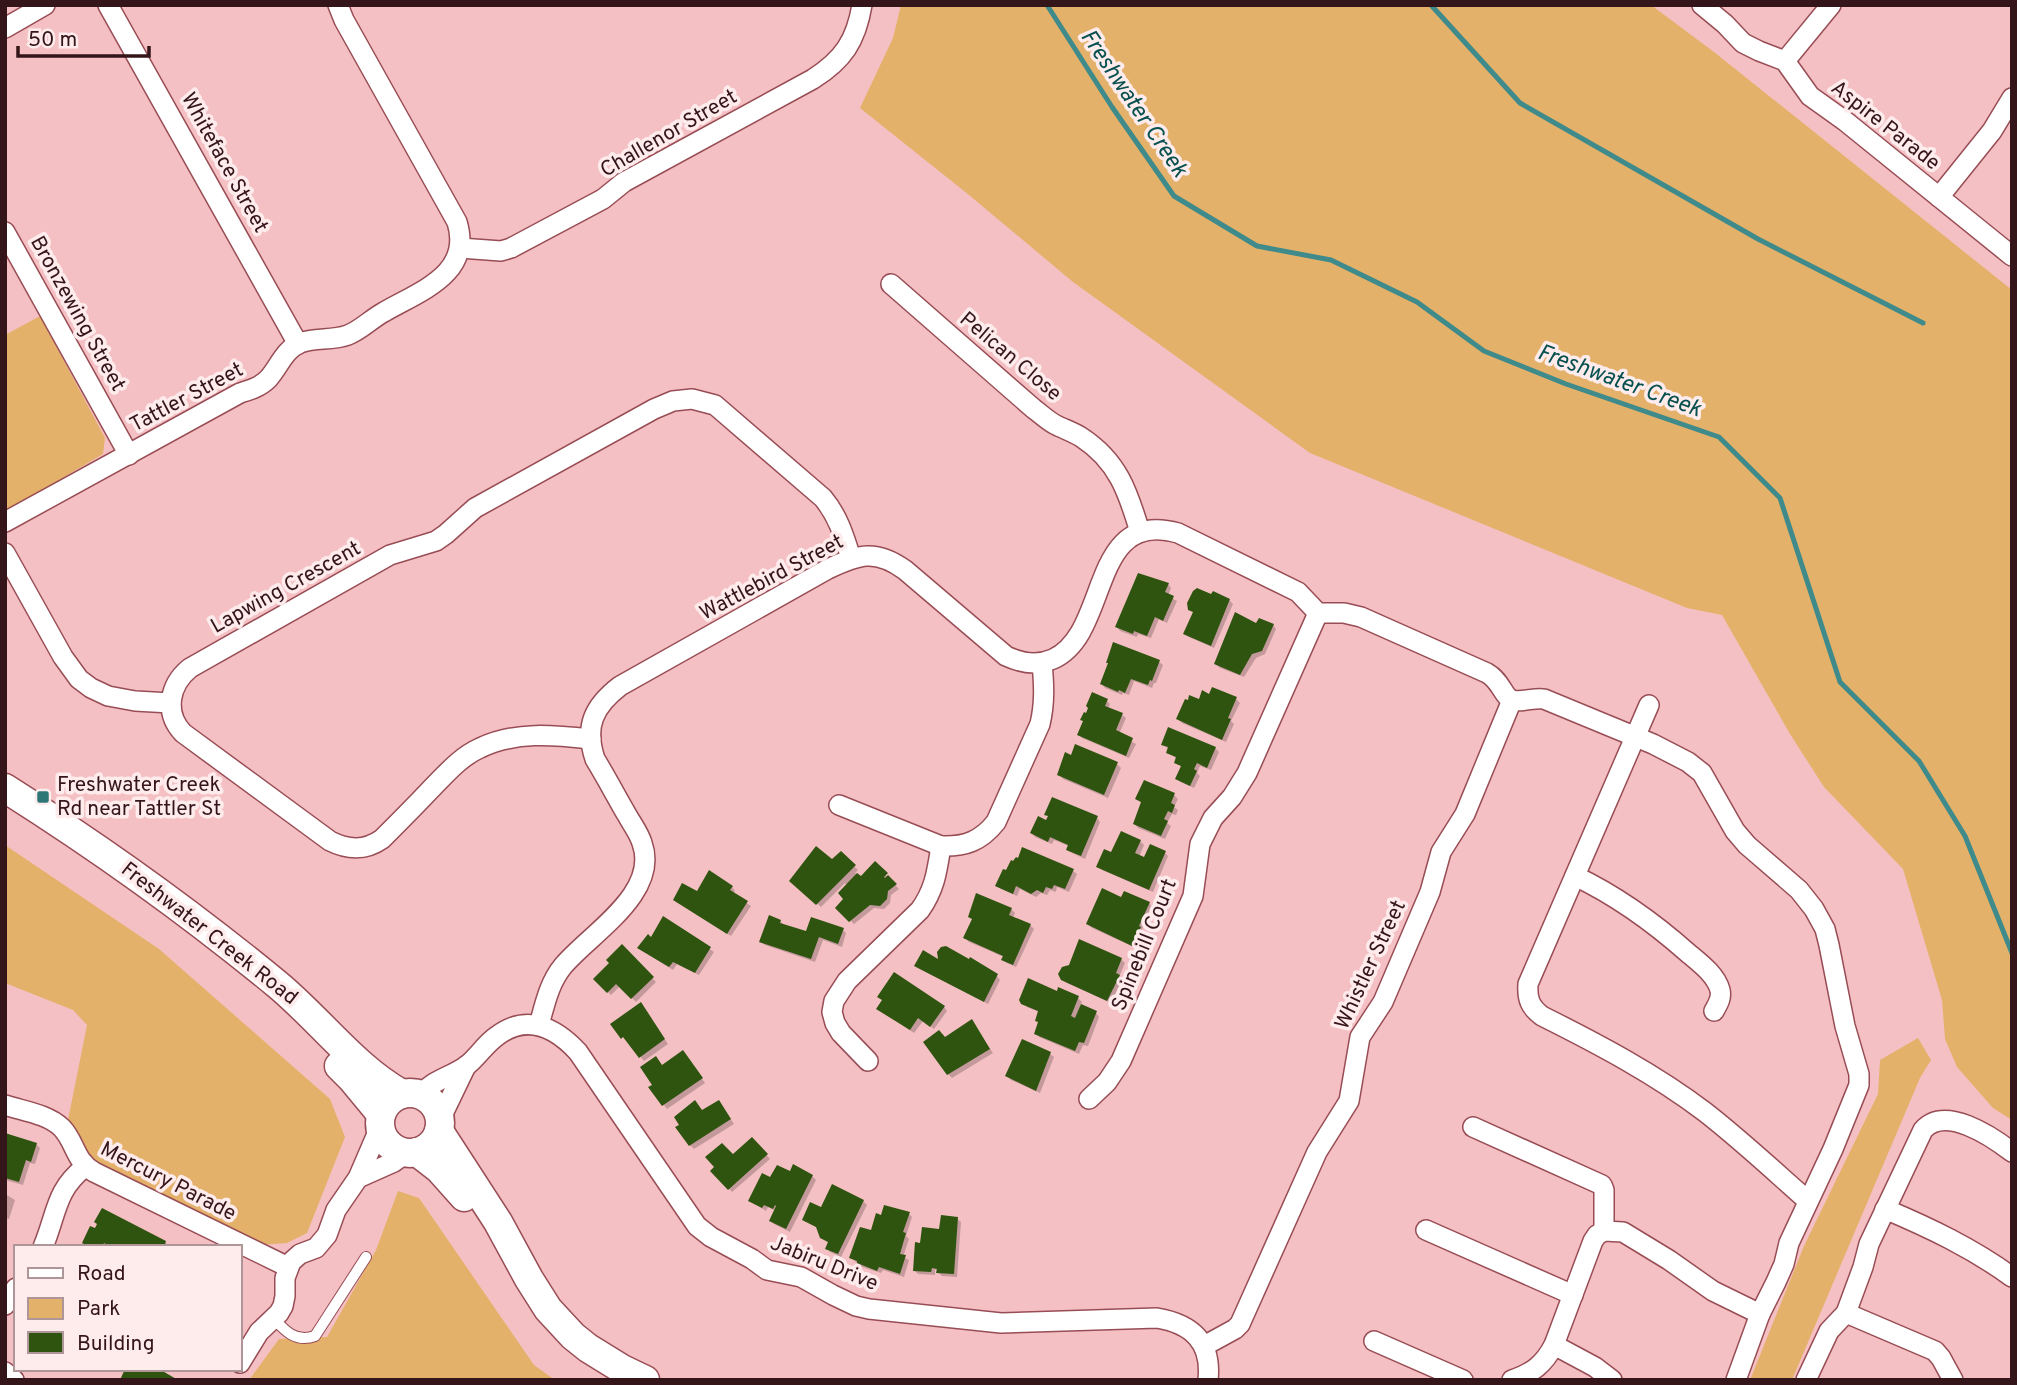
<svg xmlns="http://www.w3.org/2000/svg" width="2017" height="1385" viewBox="0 0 2017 1385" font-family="Overpass,sans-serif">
	<rect width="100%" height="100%" fill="#f4c0c3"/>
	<g fill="#e4b16a">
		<polygon points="901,5 1651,5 1714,52 2012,290 2012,1120 1993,1108 1957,1067 1945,1039 1942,1000 1903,869 1824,787 1790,734 1722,615 1687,608 1310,453 1073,282 969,195 860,108 893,38"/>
		<polygon points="40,316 105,438 103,454 5,512 5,335"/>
		<polygon points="5,845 159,949 330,1099 345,1137 307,1233 287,1243 259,1245 94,1161 68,1120 87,1025 73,1010 5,983"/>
		<polygon points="1918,1038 1931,1060 1920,1078 1792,1380 1750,1380 1804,1246 1878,1094 1880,1060"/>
		<polygon points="398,1191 419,1198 534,1365 555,1380 249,1380 279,1339 327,1337 376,1250"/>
	</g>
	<g fill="#0003">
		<polygon points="1168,584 1171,588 1168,596 1177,601 1167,623 1159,619 1151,638 1138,634 1137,637 1120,631 1117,627"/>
		<polygon points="1229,600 1233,604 1214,648 1189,637 1185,634 1194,613 1190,609"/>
		<polygon points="1273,625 1276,629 1265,654 1256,658 1244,677 1220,668 1216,664 1257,626"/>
		<polygon points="1159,662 1163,665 1156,683 1154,683 1152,688 1134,681 1129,695 1123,693 1122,695 1105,688 1102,684"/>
		<polygon points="1210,696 1236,699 1240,703 1231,721 1234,724 1226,742 1182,723 1178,719"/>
		<polygon points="1107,701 1110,704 1108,709 1122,715 1126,718 1119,734 1136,744 1129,758 1082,738 1079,734"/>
		<polygon points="1163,745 1215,748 1219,752 1211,770 1200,766 1197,773 1200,776 1194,788 1181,782 1177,779 1182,767 1176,762 1177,759 1168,752 1169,749"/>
		<polygon points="1076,746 1117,764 1121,768 1108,798 1063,779 1060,775 1072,757"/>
		<polygon points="1144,782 1174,795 1178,799 1174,807 1178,810 1176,815 1172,814 1167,823 1171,826 1165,839 1138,828 1135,824 1143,803 1137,799"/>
		<polygon points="1046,814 1097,818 1100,822 1085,859 1072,853 1068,850 1069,846 1054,840 1052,844 1035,837 1032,833 1047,822 1049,817"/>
		<polygon points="1140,841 1144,845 1139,857 1144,859 1165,853 1168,856 1153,892 1102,870 1098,866"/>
		<polygon points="841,854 858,870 855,873 861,878 875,864 899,889 891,895 890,903 884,909 874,908 854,924 837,908 846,899 847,886 845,883 821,907 791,881 832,862"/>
		<polygon points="1073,871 1077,874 1069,892 1057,887 1056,892 1050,890 1047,895 1041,893 1036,897 1020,889 1017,896 1001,889 997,886"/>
		<polygon points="732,887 735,891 733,894 751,906 731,936 675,900"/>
		<polygon points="1149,903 1152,907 1142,930 1144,932 1136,948 1092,928 1088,924"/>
		<polygon points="1011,909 1015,913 1013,918 1030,925 1034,929 1016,967 1007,963 1003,960 1004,957 969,942 965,938"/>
		<polygon points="663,918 714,952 699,975 677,964 673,970 643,951"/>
		<polygon points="780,921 784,925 807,933 843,930 846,933 842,947 823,940 815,962 765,945 761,942"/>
		<polygon points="622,947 656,982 636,1002 620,986 611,995 595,979 611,963"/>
		<polygon points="1121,959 1125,963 1119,977 1122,980 1111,1003 1067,983 1062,979"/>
		<polygon points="940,962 997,976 1000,980 988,1004 920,969 916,966"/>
		<polygon points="1058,993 1078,998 1082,1002 1080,1006 1096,1013 1099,1017 1088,1046 1083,1045 1079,1054 1039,1037 1036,1033 1040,1023 1039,1012 1027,1007 1023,1003"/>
		<polygon points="944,1007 947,1011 934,1029 923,1021 914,1033 882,1012"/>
		<polygon points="644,1008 668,1044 644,1061 613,1024"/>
		<polygon points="972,1022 993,1053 952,1078 948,1074 945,1039"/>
		<polygon points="1022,1041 1050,1054 1054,1057 1040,1093 1011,1080 1007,1076"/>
		<polygon points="686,1056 705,1083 667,1109 651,1088"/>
		<polygon points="722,1106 734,1124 694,1149 690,1145 702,1112"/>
		<polygon points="5,1135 36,1144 40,1148 35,1164 30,1163 23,1185 5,1180"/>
		<polygon points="752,1139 770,1159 732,1192 713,1171 733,1157"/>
		<polygon points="790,1174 812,1176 816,1180 790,1232 774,1224 771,1221 776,1211 768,1207 766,1211 750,1200"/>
		<polygon points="5,1194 15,1200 9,1219 5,1218"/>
		<polygon points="863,1201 867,1205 841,1257 830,1252 827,1248 829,1243 822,1237 818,1228 804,1220 822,1209"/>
		<polygon points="909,1214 912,1217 906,1236 909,1239 903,1257 909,1260 904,1277 883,1270 881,1273 862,1267 851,1258 873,1232 882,1217"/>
		<polygon points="957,1219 961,1222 957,1277 942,1276 935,1269 935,1275 918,1274 914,1270 922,1244"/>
		<polygon points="165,1242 169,1247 88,1247 84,1243"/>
		<polygon points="240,1288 242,1290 240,1295 243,1298 240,1305"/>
	</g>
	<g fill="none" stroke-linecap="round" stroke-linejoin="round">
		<g stroke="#3f8a8a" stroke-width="5">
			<polyline points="1047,5 1112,107 1174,196 1257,246 1331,260 1417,302 1484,351 1566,384 1719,437 1780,498 1840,682 1919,761 1965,836 2012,953"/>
			<polyline points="1431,5 1520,103 1758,239 1923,323"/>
		</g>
	</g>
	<g fill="#2e540f">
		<polygon points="1138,573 1169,583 1165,592 1174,596 1163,621 1155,617 1147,636 1134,631 1133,634 1115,627"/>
		<polygon points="1197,588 1211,594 1213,591 1230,599 1211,646 1183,634 1193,612 1188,610 1187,603 1193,591"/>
		<polygon points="1235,612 1256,623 1259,618 1274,624 1262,651 1252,654 1240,675 1214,664"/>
		<polygon points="1113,642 1160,660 1152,681 1150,680 1148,685 1131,679 1125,693 1119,690 1118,692 1100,684 1108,663 1106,663"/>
		<polygon points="1212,687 1237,697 1228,718 1231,719 1222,740 1176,719 1185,699 1188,700 1189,695 1199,699 1202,690 1209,694"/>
		<polygon points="1092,692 1108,699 1105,706 1123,713 1116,730 1133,738 1126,756 1077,735 1083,721 1080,720 1084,712 1086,713 1088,708 1086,706"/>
		<polygon points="1168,727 1216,747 1207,768 1197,763 1194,769 1197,771 1190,786 1175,779 1181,766 1174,763 1176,757 1166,753 1168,747 1161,745"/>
		<polygon points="1075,744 1118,762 1104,795 1057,775 1065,752 1071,755"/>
		<polygon points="1144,780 1175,793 1171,803 1175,805 1172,813 1168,811 1164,819 1168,821 1161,836 1133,824 1141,802 1135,799"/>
		<polygon points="1052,797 1098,816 1081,856 1066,850 1068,845 1050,837 1048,842 1030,833 1038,816 1046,820 1048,816 1044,815"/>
		<polygon points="1121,831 1141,840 1135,853 1144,857 1150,844 1166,851 1149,890 1096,867 1104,849 1111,852"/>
		<polygon points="816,846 832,859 841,851 856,865 816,905 789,881"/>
		<polygon points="1022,847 1074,869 1065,889 1054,885 1052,889 1046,887 1043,893 1037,890 1031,894 1016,886 1013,894 995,886 1003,869 1006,870 1011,860 1013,861 1016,857 1018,858"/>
		<polygon points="875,861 888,873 884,877 885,878 888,875 897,884 888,891 887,899 880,906 870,905 849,922 835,908 843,899 838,893 857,873 861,876"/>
		<polygon points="709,870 733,886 730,890 748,901 727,934 673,900 682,883 697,891"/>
		<polygon points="1102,888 1121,897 1124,891 1150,902 1139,926 1141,927 1132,946 1086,924"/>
		<polygon points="976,893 1012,908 1009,915 1031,924 1013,965 1001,960 1003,956 963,938 972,919 968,917"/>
		<polygon points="769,915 781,920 780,923 806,931 811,917 844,928 838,944 819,937 811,959 759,942"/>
		<polygon points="663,916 711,947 695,973 673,962 669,967 637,948 648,934 651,937"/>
		<polygon points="1079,939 1122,958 1116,973 1120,975 1107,1001 1061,980 1058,974 1062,967 1069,965"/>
		<polygon points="622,944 654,977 631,999 616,984 607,993 593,979 609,963 606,960"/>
		<polygon points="946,946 969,959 970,957 998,974 984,1002 914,966 923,950 938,959 937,952 941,947"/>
		<polygon points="894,972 945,1006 930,1027 918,1018 910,1030 876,1009 882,1000 877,997"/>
		<polygon points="1028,978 1057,991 1058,987 1079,996 1071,1016 1075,1018 1081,1004 1097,1011 1084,1043 1079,1042 1075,1051 1034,1034 1038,1022 1035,1021 1038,1011 1021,1004 1019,1000"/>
		<polygon points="641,1002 665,1039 639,1058 623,1037 621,1039 610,1024"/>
		<polygon points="972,1019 990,1049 947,1075 923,1042 939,1030 945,1037"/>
		<polygon points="1022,1039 1051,1052 1036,1091 1005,1076"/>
		<polygon points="683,1050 703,1078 662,1106 648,1087 652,1085 640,1067 656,1056 662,1065"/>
		<polygon points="695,1100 702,1110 719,1100 731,1119 689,1146 675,1127 679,1125 674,1117"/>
		<polygon points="5,1133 37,1143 31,1162 26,1160 19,1182 5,1178"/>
		<polygon points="752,1137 768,1154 728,1190 710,1171 714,1167 705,1157 722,1143 733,1154"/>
		<polygon points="793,1164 813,1175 786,1229 769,1221 776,1206 775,1205 773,1209 764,1205 762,1208 748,1201 762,1173 770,1177 777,1165 790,1171"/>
		<polygon points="832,1184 864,1200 838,1254 825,1249 828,1242 820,1238 816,1227 802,1220 810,1202 821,1207"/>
		<polygon points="884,1205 910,1212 903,1232 906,1233 900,1254 906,1255 900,1274 879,1267 877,1271 857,1263 857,1261 849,1258 860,1227 871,1230 876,1213 881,1215"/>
		<polygon points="102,1208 166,1241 164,1247 111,1247 104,1243 102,1247 89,1247 82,1243 90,1226 95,1228 97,1224 94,1222"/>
		<polygon points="941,1215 958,1217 954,1274 936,1273 937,1269 932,1268 931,1272 913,1271 915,1242 920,1243 922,1227 939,1229"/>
		<polygon points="125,1369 159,1369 178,1380 120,1380"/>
	</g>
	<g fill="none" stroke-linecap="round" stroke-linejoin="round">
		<g stroke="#984d55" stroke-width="12">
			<path id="lane" d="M 273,1318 C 285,1331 296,1343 315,1336 L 366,1257"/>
		</g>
		<g stroke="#984d55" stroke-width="22">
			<g id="street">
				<polyline points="108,5 298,344"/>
				<polyline points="1702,5 1725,24 1743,43 1759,51 1785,61 1810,96 1845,121 2012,256"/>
				<polyline points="5,28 45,5"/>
				<polyline points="1785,61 1831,5"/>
				<polyline points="1939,197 1992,131 2012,98"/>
				<polyline points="5,232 129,455"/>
				<path d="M 460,248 L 501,251 L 511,248 L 603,199 L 624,182 L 813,79 C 843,60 856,41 862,5"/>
				<path d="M 891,284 L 1034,409 C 1041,414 1048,421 1056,425 C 1064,429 1073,432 1081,437 C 1118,461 1128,492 1140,532"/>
				<path d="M 5,522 L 240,393 C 250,390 260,387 268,379 C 279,367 284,350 300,343 C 315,337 332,341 348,335 C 361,330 371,319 384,312 C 420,291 473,274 457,222 L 344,20 L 338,5"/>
				<polyline points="5,553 63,657 79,679 91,688 108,696 135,701 171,703"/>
				<path d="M 1649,705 L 1528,984 C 1527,999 1530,1007 1542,1016 C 1598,1044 1655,1074 1705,1112 C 1741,1140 1774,1171 1808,1201"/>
				<path d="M 591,739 C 554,735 515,731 480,748 C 460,757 446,774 431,789 C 415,806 398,823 382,839 C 365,851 348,850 330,841 L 183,733 C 164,713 169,685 190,668 L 390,555 L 436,541 L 446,534 L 475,508 L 654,409 L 673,401 L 692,399 L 715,405 L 823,498 C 838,516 844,536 851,558"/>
				<path d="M 839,805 L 941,846 C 965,847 981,841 996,822 L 1040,724 C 1045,703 1044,684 1042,663"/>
				<path d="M 1575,876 C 1617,896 1653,922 1688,953 C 1700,963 1716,975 1720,990 C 1722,998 1718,1004 1714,1011"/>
				<path d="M 539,1025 C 545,1004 549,983 563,966 C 591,933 660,893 642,843 C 639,833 632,824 627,815 C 616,796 606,777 595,759 C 584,726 594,706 620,686 L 828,569 C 859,554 876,549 905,570 L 1006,656 C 1021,663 1037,666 1053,659 C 1111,633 1088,508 1178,533 L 1298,592 L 1318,613 L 1344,613 L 1361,617 L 1487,673 C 1500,680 1503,695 1510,699 C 1519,704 1534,697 1544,699 L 1653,744 L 1688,762 L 1702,773 L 1735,831 L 1747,845 L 1799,890 L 1814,909 L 1825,929 L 1829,945 L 1845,1026 L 1859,1074 L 1859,1085 L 1833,1149 L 1789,1243 L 1784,1264 L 1776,1282 L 1760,1314 L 1736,1380"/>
				<path d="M 868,1061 L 841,1033 L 835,1023 L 832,1012 L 834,1001 L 847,981 L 920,910 C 935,889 937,871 941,846"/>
				<path d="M 420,1095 C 433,1080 450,1077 466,1066 C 477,1058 485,1044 497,1036 C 527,1013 556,1028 578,1052 L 697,1226 L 711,1237 L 752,1259 L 767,1270 L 801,1277 L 833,1295 L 856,1306 L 869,1309 L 1001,1323 L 1157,1318 C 1192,1324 1212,1342 1208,1380"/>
				<polyline points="1089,1099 1107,1082 1121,1061 1193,896 1200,844 1213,818 1232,797 1247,773 1318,613"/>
				<path d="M 5,1105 C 23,1111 48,1114 62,1128 C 76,1143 74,1160 94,1172 L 288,1267"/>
				<polyline points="440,1120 466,1066"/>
				<polyline points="1473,1127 1602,1185 1604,1190 1604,1231"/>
				<polyline points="358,1178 394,1162 406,1153"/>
				<path d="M 1885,1209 C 1930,1228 1972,1248 2012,1277"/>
				<polyline points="1426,1230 1573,1295"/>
				<path d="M 43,1247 C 57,1214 55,1190 85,1167"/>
				<polyline points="5,1305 16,1288"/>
				<polyline points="1846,1313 1935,1351 1941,1358 1953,1380"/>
				<polyline points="1374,1341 1463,1380"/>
				<polyline points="1554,1345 1595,1367 1612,1380"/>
				<polyline points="1204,1346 1235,1329 1240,1324 1317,1152 1349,1101 1360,1037 1383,1002 1430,892 1441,852 1465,814 1512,700"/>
				<polyline points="240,1363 259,1332 279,1313 283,1306 285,1296 285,1278 291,1262 300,1254 316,1248 327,1235 336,1210 358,1178 380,1127"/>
				<polyline points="5,1372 14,1380"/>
				<path d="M 1512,1380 C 1533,1373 1544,1364 1554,1345 L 1593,1241 L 1597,1235 L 1604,1231 L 1623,1232 L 1669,1260 L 1713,1291 L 1760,1314"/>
				<path d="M 1806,1380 L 1829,1331 L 1846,1313 L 1863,1267 L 1869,1244 L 1923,1130 C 1945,1105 1991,1136 2012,1152"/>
			</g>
		</g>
		<g stroke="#984d55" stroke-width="31">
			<g id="secondary">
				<path d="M 5,788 C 100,848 192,914 278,985 C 320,1020 354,1067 402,1094"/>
				<polyline points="339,1066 352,1079 381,1114"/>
				<circle cx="410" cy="1123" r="30"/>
				<polyline points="439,1131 498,1222 529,1279 548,1309 573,1336 588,1348 622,1369 645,1380"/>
				<polyline points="417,1152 439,1169 464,1197"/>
			</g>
		</g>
		<use href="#lane" stroke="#fff" stroke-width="10"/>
		<use href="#street" stroke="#fff" stroke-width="19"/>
		<use href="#secondary" stroke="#fff" stroke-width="28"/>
	</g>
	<rect fill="#2d7776" stroke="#feebec" stroke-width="2.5" x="36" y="790" width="14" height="14" rx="3.5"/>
	<g text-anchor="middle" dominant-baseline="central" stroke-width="7" stroke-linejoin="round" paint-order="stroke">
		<g font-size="21" fill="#341519" stroke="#feebec">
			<text transform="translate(1885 126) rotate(38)">Aspire Parade</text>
			<text transform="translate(669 134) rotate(-30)">Challenor Street</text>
			<text transform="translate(224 163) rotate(61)">Whiteface Street</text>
			<text transform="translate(77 314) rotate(61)">Bronzewing Street</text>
			<text transform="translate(1010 357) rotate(40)">Pelican Close</text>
			<text transform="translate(187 398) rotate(-28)">Tattler Street</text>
			<text transform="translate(772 578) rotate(-28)">Wattlebird Street</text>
			<text transform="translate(286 588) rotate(-29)">Lapwing Crescent</text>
			<text transform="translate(209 934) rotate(38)">Freshwater Creek Road</text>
			<text transform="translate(1145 945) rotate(-68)">Spinebill Court</text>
			<text transform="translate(1371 965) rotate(-65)">Whistler Street</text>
			<text transform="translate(168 1182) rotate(27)">Mercury Parade</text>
			<text transform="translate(824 1264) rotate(22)">Jabiru Drive</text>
		</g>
		<g font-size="21" fill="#341519" stroke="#feebec" text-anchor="start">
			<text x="57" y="785">Freshwater Creek<tspan x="57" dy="24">Rd near Tattler St</tspan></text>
		</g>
		<g font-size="23" font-style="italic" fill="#06504f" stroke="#feebec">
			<text transform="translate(1133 104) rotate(56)">Freshwater Creek</text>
			<text transform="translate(1619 382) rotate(20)">Freshwater Creek</text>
		</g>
	</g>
	<rect width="2017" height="1385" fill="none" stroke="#341519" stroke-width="14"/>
	<rect x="14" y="1245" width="228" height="126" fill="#feebec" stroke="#ad9598" stroke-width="2"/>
	<rect x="28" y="1268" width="35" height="10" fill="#ffffff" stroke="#ad9598" stroke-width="2"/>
	<text x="77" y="1280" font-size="21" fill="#341519">Road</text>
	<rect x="28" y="1298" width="35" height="21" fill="#e4b16a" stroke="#ad9598" stroke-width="2"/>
	<text x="77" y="1315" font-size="21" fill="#341519">Park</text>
	<rect x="28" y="1332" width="35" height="21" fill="#2e540f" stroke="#ad9598" stroke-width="2"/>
	<text x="77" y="1350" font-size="21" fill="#341519">Building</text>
	<path d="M18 46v10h131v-10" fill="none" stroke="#341519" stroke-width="3.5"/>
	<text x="28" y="46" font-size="21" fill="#341519" stroke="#feebec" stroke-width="5" paint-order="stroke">50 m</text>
</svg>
